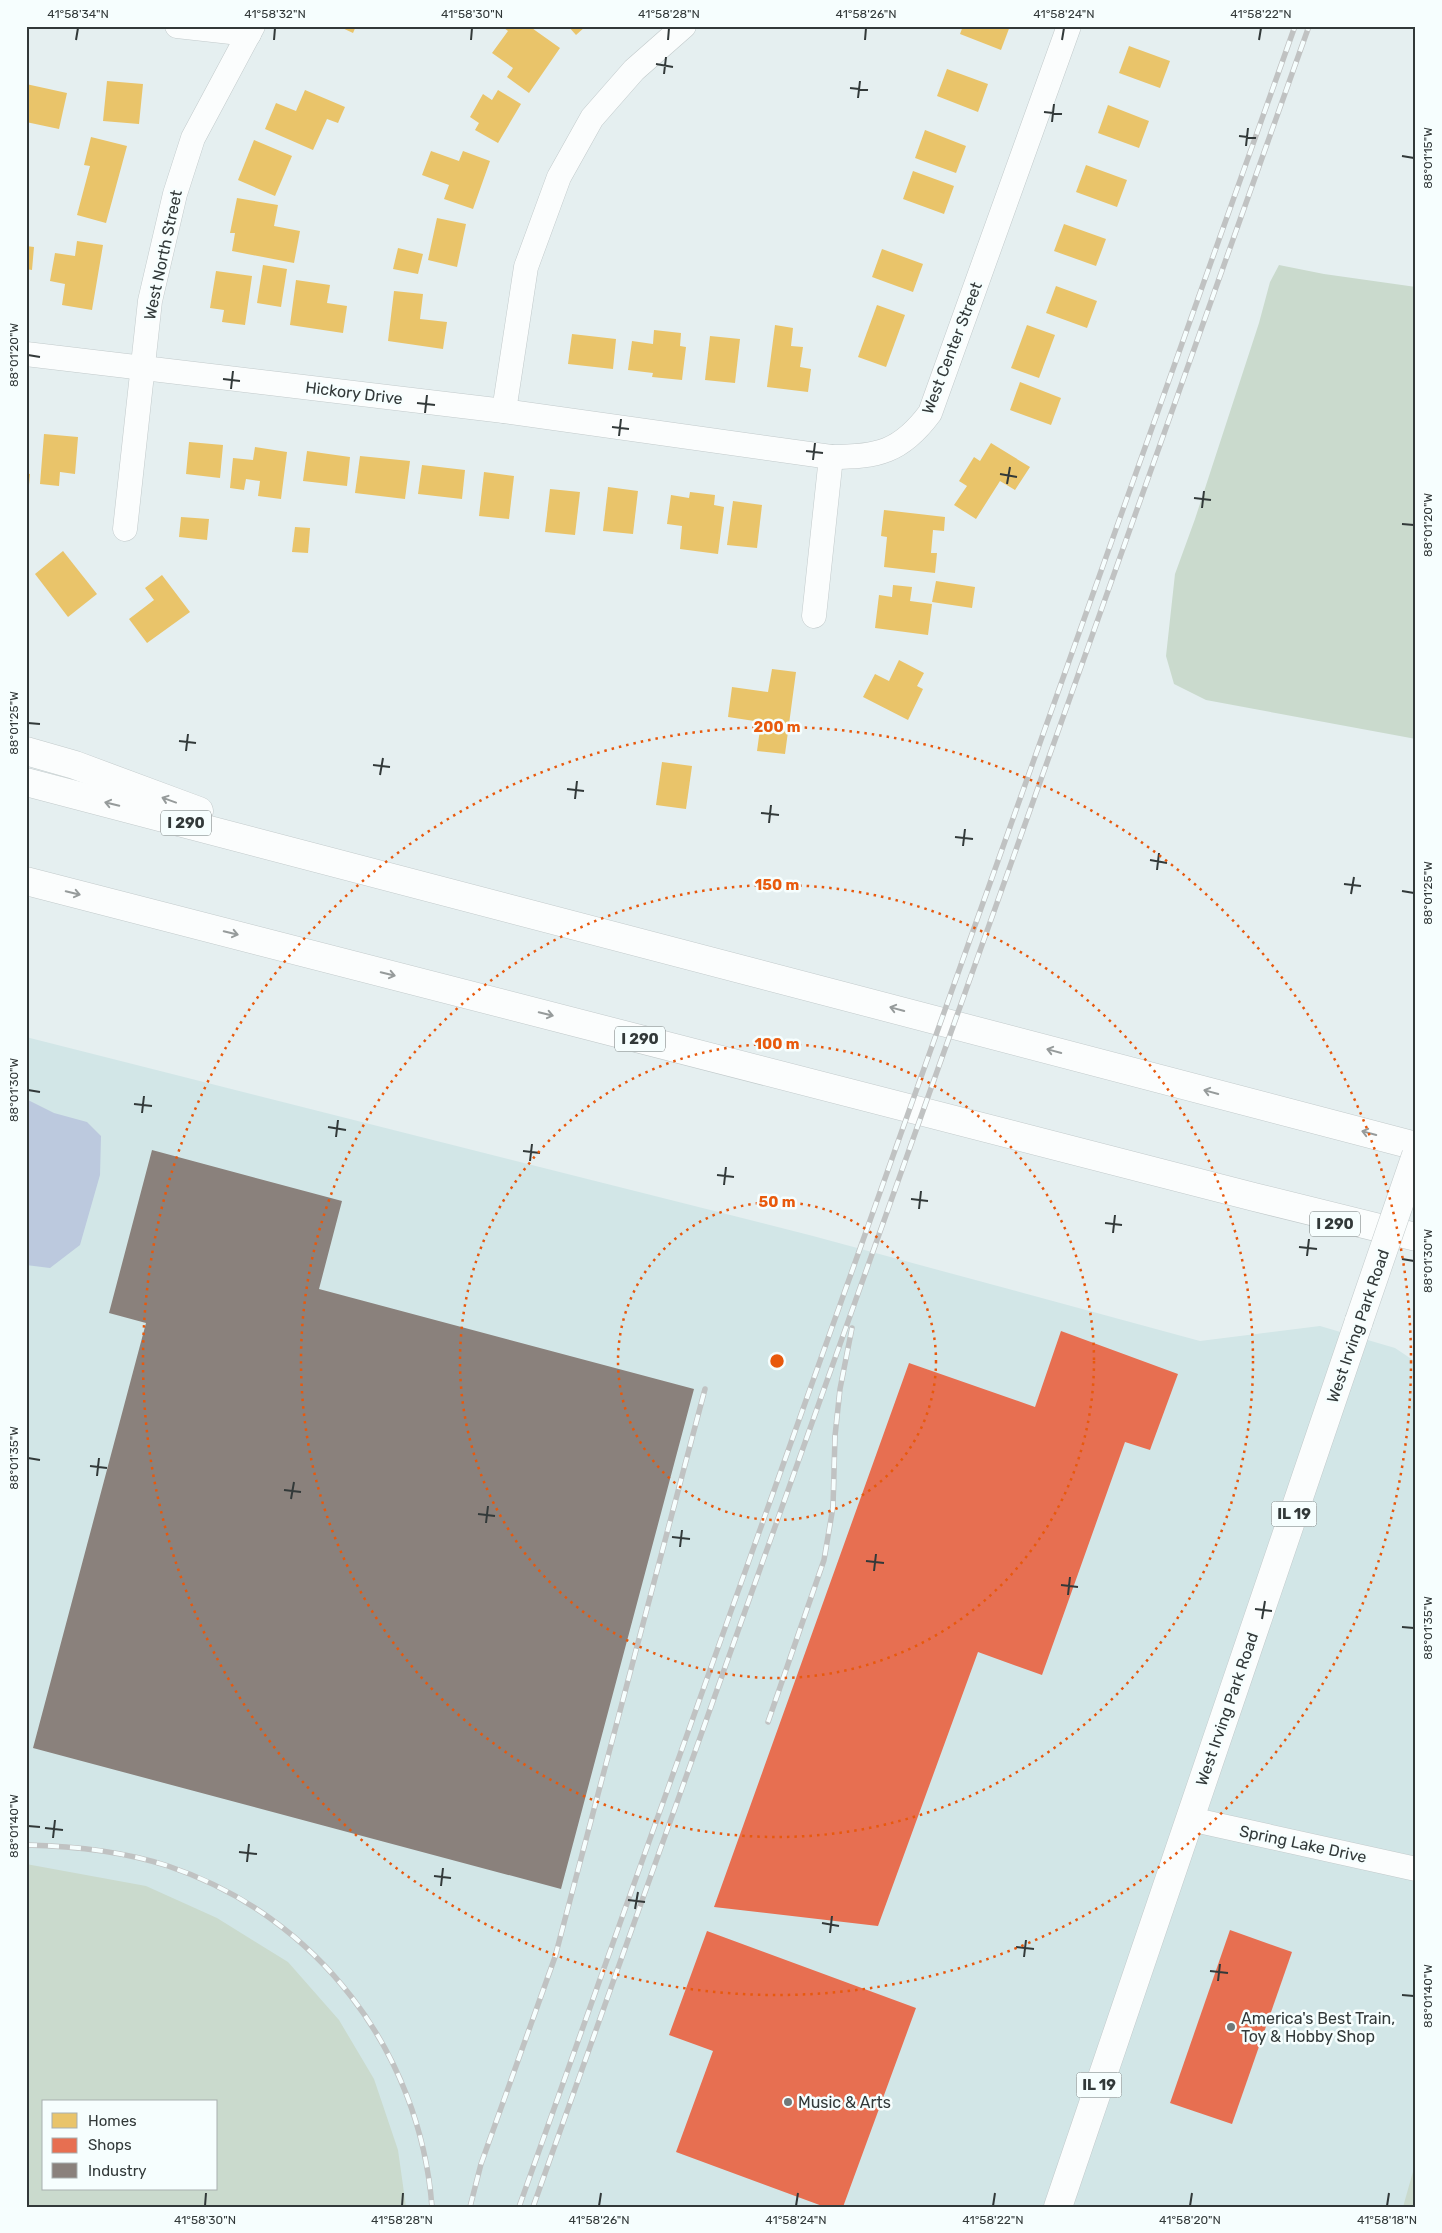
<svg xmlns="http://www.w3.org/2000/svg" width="1442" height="2233" viewBox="0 0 1442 2233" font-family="Rubik,sans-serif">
	<rect width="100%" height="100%" fill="#e5eff0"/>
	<path fill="#d2e6e7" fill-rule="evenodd" d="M 26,1037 L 813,1236 L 1200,1341 L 1320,1326 L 1395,1348 L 1416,1362 L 1416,2207 L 26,2207 ZM 44,2102 L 216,2102 L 216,2189 L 44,2189 Z"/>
	<g fill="#cadacd" fill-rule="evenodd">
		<polygon points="1279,265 1324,274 1416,287 1416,739 1206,700 1174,684 1166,656 1175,574 1195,519 1259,323 1270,282"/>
		<path d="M 26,1864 L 146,1886 L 217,1918 L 288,1962 L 339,2020 L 374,2079 L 398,2150 L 406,2207 L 26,2207 ZM 44,2102 L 216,2102 L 216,2189 L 44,2189 Z"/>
		<polygon points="1416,2161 1416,2207 1403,2207"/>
	</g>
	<polygon fill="#bcc9de" points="26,1099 54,1113 87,1122 101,1136 100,1175 80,1245 50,1268 26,1265"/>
	<g fill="#e9c46a">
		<polygon points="338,26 356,26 353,33"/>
		<polygon points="505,26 529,26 560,48 529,93 507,77 513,68 492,53 508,31 504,28"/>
		<polygon points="568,26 586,26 576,35"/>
		<polygon points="963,26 1010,26 1001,50 960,34"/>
		<polygon points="1129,46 1170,61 1160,88 1119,73"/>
		<polygon points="947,69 988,84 978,112 937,96"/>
		<polygon points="107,81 143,84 139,124 103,121"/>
		<polygon points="26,84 67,93 59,129 26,122"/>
		<polygon points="305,90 345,107 338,123 327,119 313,150 265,129 276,103 296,111"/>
		<polygon points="498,90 521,104 498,143 475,130 479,123 470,117 483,94 492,100"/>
		<polygon points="1108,105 1149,121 1139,148 1098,133"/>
		<polygon points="925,130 966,146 956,173 915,158"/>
		<polygon points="91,137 127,146 106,223 77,215 90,166 84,165"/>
		<polygon points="254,140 292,156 275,196 238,180"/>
		<polygon points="431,151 459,161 463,151 490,161 473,209 444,199 449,185 422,175"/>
		<polygon points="1086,165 1127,180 1117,207 1076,192"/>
		<polygon points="913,171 954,186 944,214 903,199"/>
		<polygon points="237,198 278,205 274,226 300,231 294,263 232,251 235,233 230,233"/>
		<polygon points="437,218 466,224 457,267 428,260"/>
		<polygon points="1064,224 1106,239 1096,266 1054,251"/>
		<polygon points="77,241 103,245 92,310 62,305 65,284 50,281 55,253 75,256"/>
		<polygon points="26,246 34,247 32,270 26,269"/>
		<polygon points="398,248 423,254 418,274 393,269"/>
		<polygon points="882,249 923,264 913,292 872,277"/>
		<polygon points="263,265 287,269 281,307 257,303"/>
		<polygon points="216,271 252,276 245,325 222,322 224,310 210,308"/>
		<polygon points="296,280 330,285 327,303 347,306 343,333 290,325"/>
		<polygon points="1056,286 1097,301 1087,328 1046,313"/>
		<polygon points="394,291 423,294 420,319 447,322 443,349 388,341"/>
		<polygon points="877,305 905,315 886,367 858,357"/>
		<polygon points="775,325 793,328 791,346 803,347 800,367 811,369 808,392 767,387"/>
		<polygon points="1027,325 1055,335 1039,378 1011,368"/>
		<polygon points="654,330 681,333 680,346 686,347 682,380 652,377 653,373 628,370 632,341 653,344"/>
		<polygon points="572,334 616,339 613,369 568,364"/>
		<polygon points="710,336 740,339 735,383 705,380"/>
		<polygon points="1020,382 1061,398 1051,425 1010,410"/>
		<polygon points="44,434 78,437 75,474 60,472 59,486 40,484"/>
		<polygon points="189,442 223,445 220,478 186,474"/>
		<polygon points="991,443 1030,467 1015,490 1000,481 976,519 954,505 967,486 959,481 974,457 980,461"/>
		<polygon points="255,447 287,452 281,499 258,496 260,481 246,479 244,490 230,488 233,458 253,460"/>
		<polygon points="307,451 350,457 347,486 303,481"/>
		<polygon points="360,456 410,461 405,499 355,493"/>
		<polygon points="422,465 465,470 462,499 418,494"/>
		<polygon points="484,472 514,476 509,519 479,516"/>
		<polygon points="26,473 30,474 28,496 26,496"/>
		<polygon points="608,487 638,491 633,534 603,531"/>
		<polygon points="550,489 580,492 575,535 545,532"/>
		<polygon points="690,492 715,495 714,505 724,507 718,554 680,549 682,526 667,524 671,495 689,498"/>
		<polygon points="733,501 762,505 757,548 727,545"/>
		<polygon points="884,510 945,517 944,531 933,530 931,553 937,553 935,573 884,567 887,537 881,536"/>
		<polygon points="181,517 209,519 207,540 179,537"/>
		<polygon points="295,527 310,528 308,553 292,552"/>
		<polygon points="63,551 97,594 68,617 35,574"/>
		<polygon points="162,575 190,612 147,643 129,619 154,600 145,588"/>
		<polygon points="936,581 975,587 972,608 932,602"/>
		<polygon points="893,585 912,587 910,601 932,604 928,635 875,628 879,595 892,597"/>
		<polygon points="899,660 924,673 917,686 923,689 908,720 863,697 875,674 889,681"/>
		<polygon points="772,669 796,672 785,754 757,751 761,722 728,717 732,687 768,692"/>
		<polygon points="662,762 692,766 686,809 656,805"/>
	</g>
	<g fill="#e76f51">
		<polygon points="1061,1331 1178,1374 1150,1450 1125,1442 1042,1675 978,1652 878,1926 714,1907 909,1363 1035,1407"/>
		<polygon points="1230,1930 1292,1952 1232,2124 1170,2103"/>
		<polygon points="707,1931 916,2008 843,2207 825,2207 676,2152 713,2051 669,2035"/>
	</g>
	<polygon fill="#8a817c" points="152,1150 342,1201 319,1289 694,1389 561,1889 33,1748 146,1323 109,1313"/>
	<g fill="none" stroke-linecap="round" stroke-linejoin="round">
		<g stroke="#c2cacb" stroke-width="25">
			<g id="street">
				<polyline points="177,26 249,34"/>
				<path d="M 26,354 L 504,411 L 831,457 C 878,457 901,452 930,413 L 1069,26"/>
				<polyline points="504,411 526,267 559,177 592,118 634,70 684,26"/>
				<polyline points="125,529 150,301 175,194 193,138 253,26"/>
				<polyline points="814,616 831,457"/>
				<polyline points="1190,1819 1416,1869"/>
			</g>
		</g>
		<g stroke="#c2cacb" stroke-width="29">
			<polyline id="primary" points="1058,2207 1359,1321"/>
		</g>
		<g stroke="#c2cacb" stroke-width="29">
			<g id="highway">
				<polyline points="26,751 75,765 199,811"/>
				<polyline points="26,782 1416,1146"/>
				<polyline points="26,881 1254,1197 1416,1237"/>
			</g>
		</g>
		<use href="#street" stroke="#fbfdfd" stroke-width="24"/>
		<use href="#primary" stroke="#fbfdfd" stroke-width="28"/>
		<use href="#highway" stroke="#fbfdfd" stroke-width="28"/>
		<g stroke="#c0c2c2" stroke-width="5.5">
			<g id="rail">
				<polyline points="768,1722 824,1560 833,1507 835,1436 840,1389 852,1328"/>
				<path d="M 26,1845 C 74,1846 122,1851 168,1866 C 317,1916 420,2051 432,2207"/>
				<polyline points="470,2207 481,2164 555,1957 705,1389"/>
				<polyline points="519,2207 1295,26"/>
				<polyline points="533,2207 1309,26"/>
			</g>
		</g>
		<use href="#rail" stroke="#f6fefe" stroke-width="4" stroke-dasharray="11" stroke-linecap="butt"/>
		<g stroke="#c2cacb" stroke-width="29" stroke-linecap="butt">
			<polyline id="primary-bridge" points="1359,1321 1416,1155"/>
		</g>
		<use href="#primary-bridge" stroke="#fbfdfd" stroke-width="28"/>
	</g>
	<defs><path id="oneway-shaft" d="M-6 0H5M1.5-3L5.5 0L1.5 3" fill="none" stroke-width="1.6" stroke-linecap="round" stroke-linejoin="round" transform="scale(1.25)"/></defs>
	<g stroke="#969b9b">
		<use href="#oneway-shaft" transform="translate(169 800) rotate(-160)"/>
		<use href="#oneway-shaft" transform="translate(112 804) rotate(-166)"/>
		<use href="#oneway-shaft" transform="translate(73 893) rotate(14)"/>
		<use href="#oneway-shaft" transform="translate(231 933) rotate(14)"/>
		<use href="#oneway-shaft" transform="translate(388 974) rotate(14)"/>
		<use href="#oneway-shaft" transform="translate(897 1009) rotate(-165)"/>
		<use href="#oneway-shaft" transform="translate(546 1014) rotate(14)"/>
		<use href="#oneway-shaft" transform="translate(1054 1051) rotate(-165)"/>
		<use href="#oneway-shaft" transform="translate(1211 1092) rotate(-165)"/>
		<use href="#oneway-shaft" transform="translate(1369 1133) rotate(-165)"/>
	</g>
	<path fill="none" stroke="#323939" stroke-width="2" d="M 76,40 L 78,28M 274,40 L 275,28M 471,40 L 472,28M 668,40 L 669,28M 865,40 L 866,28M 1062,40 L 1064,28M 1259,40 L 1261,28M 656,64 L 673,67M 664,74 L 666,57M 850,88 L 868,90M 858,98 L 860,81M 1044,112 L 1062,114M 1052,122 L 1054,104M 1239,136 L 1256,138M 1246,146 L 1248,128M 1402,156 L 1414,158M 28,355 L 40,357M 223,379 L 240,381M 231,389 L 233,371M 417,403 L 435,405M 425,413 L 427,395M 612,427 L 629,429M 619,436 L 621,419M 806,451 L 823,453M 813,460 L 815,443M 1000,474 L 1017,477M 1007,484 L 1010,467M 1194,498 L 1211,500M 1202,508 L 1204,491M 1402,524 L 1414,525M 28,723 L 40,724M 179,741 L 196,743M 186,751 L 188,734M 373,765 L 390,767M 380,775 L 383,758M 567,789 L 584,791M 575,799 L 577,781M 761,813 L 779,815M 769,823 L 771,805M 955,837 L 973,839M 963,846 L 965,829M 1150,860 L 1167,863M 1157,870 L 1159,853M 1344,884 L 1361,886M 1402,891 L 1414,893M 1351,894 L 1354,877M 28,1090 L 40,1092M 134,1104 L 152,1106M 142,1113 L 144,1096M 328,1127 L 346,1130M 336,1137 L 338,1120M 523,1151 L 540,1153M 530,1161 L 532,1144M 717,1175 L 734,1177M 724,1185 L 726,1167M 911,1199 L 928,1201M 919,1209 L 921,1191M 1105,1223 L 1122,1225M 1113,1233 L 1115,1215M 1299,1247 L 1317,1249M 1307,1256 L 1309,1239M 1402,1259 L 1414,1261M 28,1458 L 40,1460M 90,1466 L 107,1468M 97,1476 L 99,1458M 284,1490 L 301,1492M 291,1499 L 294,1482M 478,1514 L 495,1516M 486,1523 L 488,1506M 672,1537 L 690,1539M 680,1547 L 682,1530M 866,1561 L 884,1563M 874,1571 L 876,1554M 1061,1585 L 1078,1587M 1068,1595 L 1070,1577M 1255,1609 L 1272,1611M 1262,1619 L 1265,1601M 1402,1627 L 1414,1628M 28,1826 L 40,1827M 45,1828 L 63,1830M 53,1838 L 55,1820M 239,1852 L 257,1854M 247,1862 L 249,1844M 434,1876 L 451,1878M 441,1886 L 443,1868M 628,1900 L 645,1902M 635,1909 L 638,1892M 822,1923 L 839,1926M 830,1933 L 832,1916M 1016,1947 L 1034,1949M 1024,1957 L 1026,1940M 1210,1971 L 1228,1973M 1218,1981 L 1220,1964M 1402,1995 L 1414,1996M 205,2206 L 206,2193M 402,2206 L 403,2193M 599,2206 L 601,2193M 796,2206 L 798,2193M 993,2206 L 995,2193M 1190,2206 L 1192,2193M 1387,2206 L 1389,2193"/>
	<g fill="none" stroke="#e8590c" stroke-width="2.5" stroke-dasharray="2.5 5">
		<circle cx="777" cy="1361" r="159"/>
		<circle cx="777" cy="1361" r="317"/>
		<circle cx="777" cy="1361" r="476"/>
		<circle cx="777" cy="1361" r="634"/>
	</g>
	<g fill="#717979" stroke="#f6fefe" stroke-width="2">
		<circle cx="1231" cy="2027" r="5"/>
		<circle cx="788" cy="2102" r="5"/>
	</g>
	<g text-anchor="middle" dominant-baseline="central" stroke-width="5" stroke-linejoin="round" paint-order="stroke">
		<g fill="#f6fefe" stroke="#6d7474" stroke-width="1">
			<rect x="161" y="810.5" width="50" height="25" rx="4"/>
			<rect x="615" y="1026.5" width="50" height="25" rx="4"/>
			<rect x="1310" y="1211.5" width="50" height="25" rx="4"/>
			<rect x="1271.5" y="1501.5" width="45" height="25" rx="4"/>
			<rect x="1076.5" y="2072.5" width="45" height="25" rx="4"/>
		</g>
		<g font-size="15" font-weight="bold" fill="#323939">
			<text x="186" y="823">I 290</text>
			<text x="640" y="1039">I 290</text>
			<text x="1335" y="1224">I 290</text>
			<text x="1294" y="1514">IL 19</text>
			<text x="1099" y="2085">IL 19</text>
		</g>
		<g font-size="16" fill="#323939" stroke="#f6fefe">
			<text transform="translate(163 255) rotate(-78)">West North Street</text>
			<text transform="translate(952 348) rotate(-69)">West Center Street</text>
			<text transform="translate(354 393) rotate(7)">Hickory Drive</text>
			<text transform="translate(1358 1326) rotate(-71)">West Irving Park Road</text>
			<text transform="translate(1227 1709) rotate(-71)">West Irving Park Road</text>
			<text transform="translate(1303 1844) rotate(12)">Spring Lake Drive</text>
		</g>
		<g font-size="16" fill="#323939" stroke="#f6fefe" text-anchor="start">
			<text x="1241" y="2018">America's Best Train,<tspan x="1241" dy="18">Toy &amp; Hobby Shop</tspan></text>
			<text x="798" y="2102">Music &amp; Arts</text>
		</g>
	</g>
	<circle cx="777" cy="1361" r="8" fill="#e8590c" stroke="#f6fefe" stroke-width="2.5"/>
	<g font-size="15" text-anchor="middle" font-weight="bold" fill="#e8590c" stroke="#f6fefe" stroke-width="5" stroke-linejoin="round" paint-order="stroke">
		<text x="777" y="732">200 m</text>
		<text x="777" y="890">150 m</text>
		<text x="777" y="1049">100 m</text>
		<text x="777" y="1207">50 m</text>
	</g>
	<rect width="1442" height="2233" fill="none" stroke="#f6fefe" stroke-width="55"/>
	<rect x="42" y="2100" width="175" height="90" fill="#f6fefe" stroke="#a8afaf"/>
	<rect x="52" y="2113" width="25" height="15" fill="#e9c46a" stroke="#a8afaf"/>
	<text x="88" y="2126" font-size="15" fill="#323939">Homes</text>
	<rect x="52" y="2138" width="25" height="15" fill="#e76f51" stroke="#a8afaf"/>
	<text x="88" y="2150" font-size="15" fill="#323939">Shops</text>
	<rect x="52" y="2163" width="25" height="15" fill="#8a817c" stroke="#a8afaf"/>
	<text x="88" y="2176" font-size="15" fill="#323939">Industry</text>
	<rect x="28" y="28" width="1386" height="2178" fill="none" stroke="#323939" stroke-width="2"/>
	<g font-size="12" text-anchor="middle" fill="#323939">
		<text x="78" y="18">41°58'34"N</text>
		<text x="275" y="18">41°58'32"N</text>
		<text x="472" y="18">41°58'30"N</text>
		<text x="669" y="18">41°58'28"N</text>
		<text x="866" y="18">41°58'26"N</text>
		<text x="1064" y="18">41°58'24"N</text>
		<text x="1261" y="18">41°58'22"N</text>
		<text transform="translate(1428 158) rotate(-90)" y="4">88°01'15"W</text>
		<text transform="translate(14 355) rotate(-90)" y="4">88°01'20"W</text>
		<text transform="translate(1428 525) rotate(-90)" y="4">88°01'20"W</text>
		<text transform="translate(14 723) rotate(-90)" y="4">88°01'25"W</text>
		<text transform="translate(1428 893) rotate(-90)" y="4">88°01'25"W</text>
		<text transform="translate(14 1090) rotate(-90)" y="4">88°01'30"W</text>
		<text transform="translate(1428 1261) rotate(-90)" y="4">88°01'30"W</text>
		<text transform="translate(14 1458) rotate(-90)" y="4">88°01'35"W</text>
		<text transform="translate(1428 1628) rotate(-90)" y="4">88°01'35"W</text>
		<text transform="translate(14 1826) rotate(-90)" y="4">88°01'40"W</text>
		<text transform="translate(1428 1996) rotate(-90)" y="4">88°01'40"W</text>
		<text x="205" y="2224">41°58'30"N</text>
		<text x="402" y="2224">41°58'28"N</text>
		<text x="599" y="2224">41°58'26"N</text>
		<text x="796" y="2224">41°58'24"N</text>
		<text x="993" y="2224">41°58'22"N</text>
		<text x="1190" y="2224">41°58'20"N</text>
		<text x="1387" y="2224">41°58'18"N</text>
	</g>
</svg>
